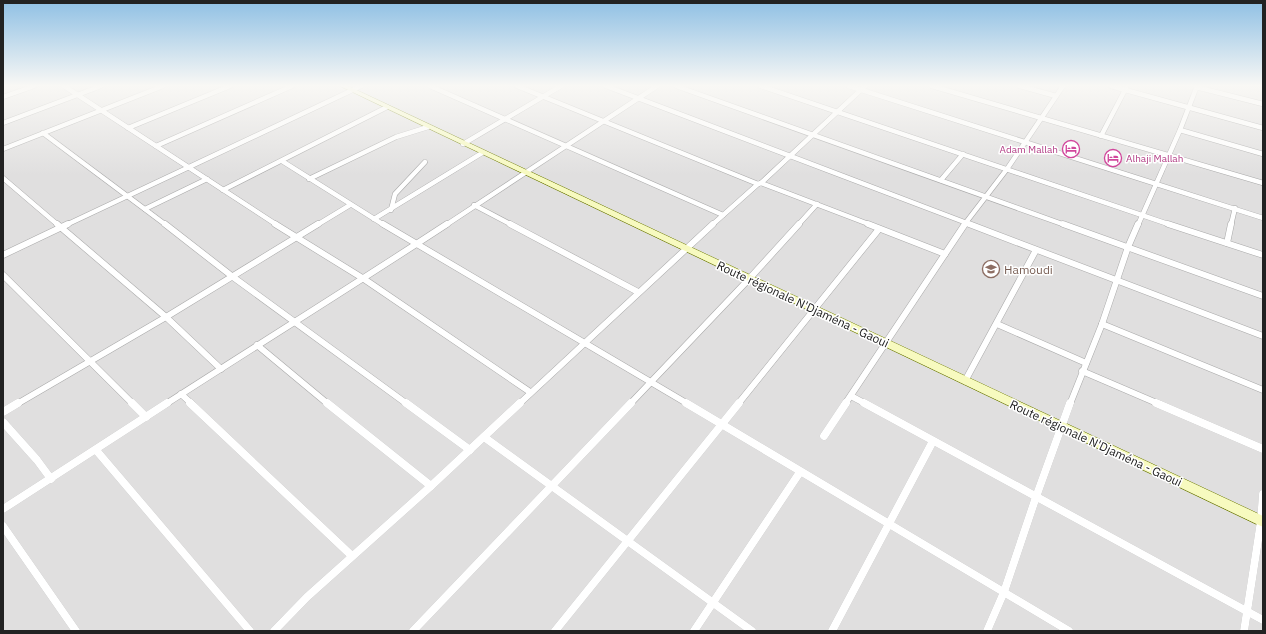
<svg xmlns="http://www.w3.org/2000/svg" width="1266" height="634" viewBox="0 0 1266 634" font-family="'IBM Plex Sans',sans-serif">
	<rect width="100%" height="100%" fill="#f2efe9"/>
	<rect fill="#e0dfdf" x="3" y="86" width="1260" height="545"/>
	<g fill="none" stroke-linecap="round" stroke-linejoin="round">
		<g stroke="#a9a9a9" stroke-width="5.5">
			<g id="street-far2">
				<polyline points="64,86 277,225"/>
				<polyline points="430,86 723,215"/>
				<polyline points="517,86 758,184"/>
				<polyline points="606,86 972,225"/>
				<polyline points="676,86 1065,225"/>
				<polyline points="761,86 1171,225"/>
				<polyline points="849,86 1263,218"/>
				<polyline points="932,86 1263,183"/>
				<polyline points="1020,86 1056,96"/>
				<polyline points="1111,86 1263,128"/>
				<polyline points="1196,87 1263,104"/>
				<polyline points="3,97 34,86"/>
				<polyline points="3,123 101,86"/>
				<polyline points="128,128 230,86"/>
				<polyline points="1180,130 1263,154"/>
				<polyline points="43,133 166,225"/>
				<polyline points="1101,136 1126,88"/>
				<polyline points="463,144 561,86"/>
				<polyline points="156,146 292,86"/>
				<polyline points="3,149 163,86"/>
				<polyline points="282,161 384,225"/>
				<polyline points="3,178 58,225"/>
				<polyline points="309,179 396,137 428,127"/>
				<polyline points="941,180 963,154"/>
				<polyline points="761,183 871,225"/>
				<polyline points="223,190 387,107"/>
				<polyline points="474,205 512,225"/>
				<polyline points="145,209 207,179"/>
				<polyline points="391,210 395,194 425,162"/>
				<polyline points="374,219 482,153"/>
				<polyline points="66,225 361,86"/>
				<polyline points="317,225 350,205"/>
				<polyline points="446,225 657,86"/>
				<polyline points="712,225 758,184 761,183 865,86"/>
				<polyline points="798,225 817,204"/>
				<polyline points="964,225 1007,169 1063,86"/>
				<polyline points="1138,225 1180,130 1197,86"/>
				<polyline points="1231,225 1235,208"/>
			</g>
		</g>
		<g stroke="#a9a9a9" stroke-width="7">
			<g id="street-far1">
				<polyline points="57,224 166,317 221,369"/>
				<polyline points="165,224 233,277 407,404"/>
				<polyline points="275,224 364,279 530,392"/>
				<polyline points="383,224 688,404"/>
				<polyline points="510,224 638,292"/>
				<polyline points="868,224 945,254"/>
				<polyline points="969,224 1263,336"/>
				<polyline points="1063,224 1263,296"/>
				<polyline points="1168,224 1263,255"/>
				<polyline points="1227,243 1231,224"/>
				<polyline points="3,255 68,224"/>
				<polyline points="3,275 133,404"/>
				<polyline points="997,324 1086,363"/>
				<polyline points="1102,324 1263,390"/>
				<polyline points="257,345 328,404"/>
				<polyline points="1082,371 1159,404"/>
				<polyline points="965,381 1036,250"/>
				<polyline points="181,394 192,404"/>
				<polyline points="851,396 866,404"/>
				<polyline points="17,404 166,317 318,224"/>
				<path d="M 166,404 C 259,344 354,285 447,224"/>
				<polyline points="519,404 713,224"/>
				<polyline points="630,404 749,279 799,224"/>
				<polyline points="738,404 879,229"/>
				<polyline points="845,404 965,224"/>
				<polyline points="1070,404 1102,324 1128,247 1138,224"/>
			</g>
		</g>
		<g stroke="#a9a9a9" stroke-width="8">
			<g id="street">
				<polyline points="132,403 146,417"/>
				<polyline points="190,403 352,556"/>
				<polyline points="327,403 431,486"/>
				<polyline points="406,403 470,450"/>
				<polyline points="686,403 1069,631"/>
				<polyline points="864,403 1263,620"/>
				<polyline points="1156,403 1263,449"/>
				<polyline points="3,412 18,403"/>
				<polyline points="3,422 37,460 51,479"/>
				<polyline points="824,436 846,403"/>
				<polyline points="484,437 752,631"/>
				<polyline points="96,450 250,631"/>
				<polyline points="3,509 167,403"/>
				<polyline points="3,526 76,631"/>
				<polyline points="274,631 307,597 431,486 520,403"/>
				<polyline points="413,631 631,403"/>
				<polyline points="555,631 739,403"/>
				<polyline points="694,631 800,472"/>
				<polyline points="832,631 933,441"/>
				<polyline points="987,631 1004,592 1036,497 1070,403"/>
				<polyline points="1244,631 1261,521 1263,494"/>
			</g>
		</g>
		<g stroke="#707d05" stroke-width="1">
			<polygon id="secondary" points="340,86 348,86 1263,516 1263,527"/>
		</g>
		<use href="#street-far2" stroke="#fff" stroke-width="4.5"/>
		<use href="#street-far1" stroke="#fff" stroke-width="6"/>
		<use href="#street" stroke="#fff" stroke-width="8"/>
		<use href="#secondary" fill="#f7fabf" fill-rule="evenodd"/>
	</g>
	<linearGradient id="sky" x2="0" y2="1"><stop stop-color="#8fc0e4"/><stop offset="0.49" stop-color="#f9f8f5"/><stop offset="1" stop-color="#f9f8f5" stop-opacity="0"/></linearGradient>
	<rect width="1266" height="175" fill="url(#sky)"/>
	<defs>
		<g id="hotel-ring" transform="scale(0.9)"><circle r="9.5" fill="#fff" stroke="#d1479c" stroke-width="1.5"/><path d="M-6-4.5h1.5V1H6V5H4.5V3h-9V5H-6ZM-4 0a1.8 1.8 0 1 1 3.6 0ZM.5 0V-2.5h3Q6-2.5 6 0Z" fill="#d1479c"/></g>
		<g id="school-ring" transform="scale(0.9)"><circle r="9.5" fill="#fff" stroke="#8d6e63" stroke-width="1.5"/><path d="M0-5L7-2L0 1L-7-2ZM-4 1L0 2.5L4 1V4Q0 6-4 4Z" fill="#8d6e63"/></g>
	</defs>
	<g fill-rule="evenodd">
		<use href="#hotel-ring" x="1071" y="149"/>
		<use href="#hotel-ring" x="1113" y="158"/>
		<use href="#school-ring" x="991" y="269"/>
	</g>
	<g text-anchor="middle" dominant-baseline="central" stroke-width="3" stroke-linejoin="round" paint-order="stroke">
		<g font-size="10" fill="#b23c85" stroke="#fff" text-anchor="end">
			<text x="1058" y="149">Adam Mallah</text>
			<text x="1126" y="158" text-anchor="start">Alhaji Mallah</text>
		</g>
		<g font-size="12" fill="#785e54" stroke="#fff" text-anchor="start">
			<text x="1004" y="269">Hamoudi</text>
		</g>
		<g font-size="12" fill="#222" stroke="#fff">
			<text transform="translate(803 304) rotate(25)">Route régionale N'Djaména - Gaoui</text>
			<text transform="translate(1096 443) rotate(25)">Route régionale N'Djaména - Gaoui</text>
		</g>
	</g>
	<rect width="1266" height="634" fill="none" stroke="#222222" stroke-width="8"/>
</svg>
